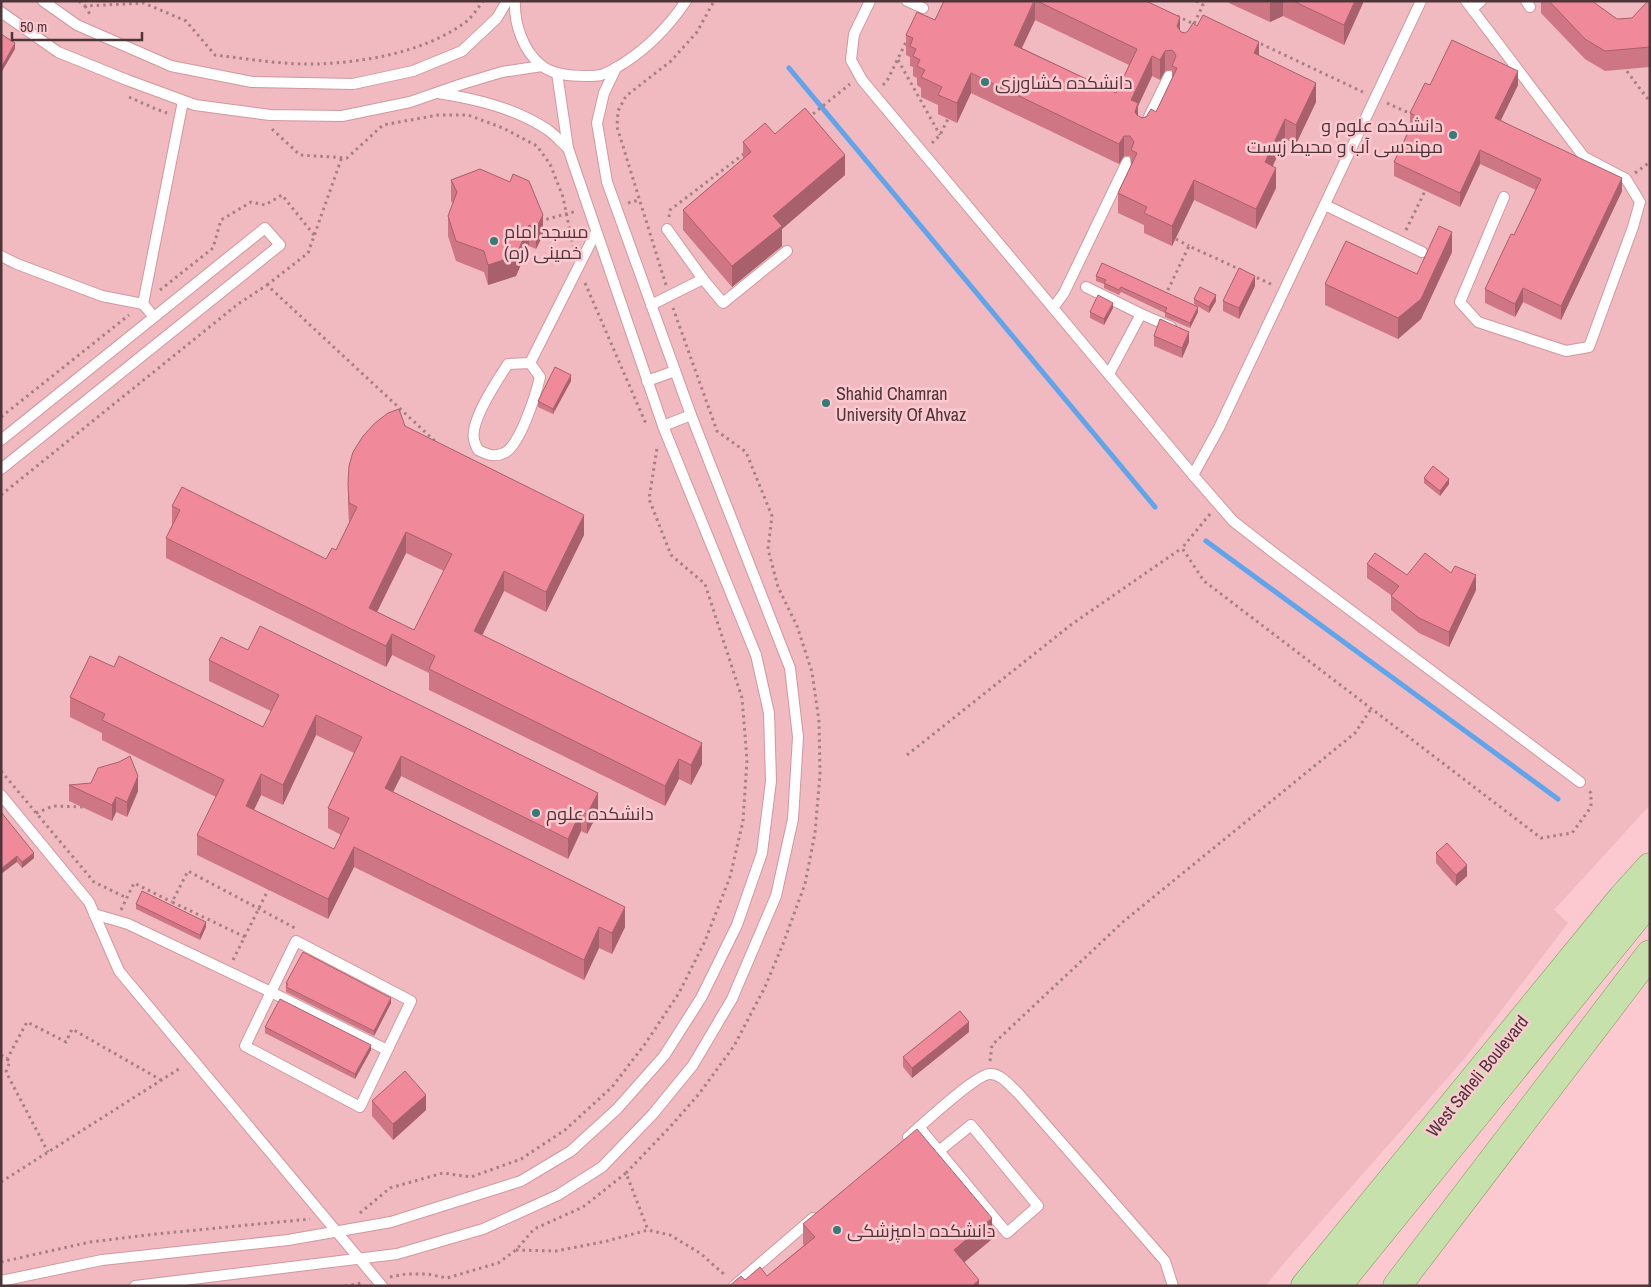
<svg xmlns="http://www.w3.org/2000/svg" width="1651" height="1287" viewBox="0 0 1651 1287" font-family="'Archivo Narrow',Cairo,sans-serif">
	<rect width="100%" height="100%" fill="#fcc9d0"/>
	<polygon fill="#f1b9c0" points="1,1 1650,1 1650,805 1554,910 1568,923 1465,1058 1278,1270 1266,1286 1,1286"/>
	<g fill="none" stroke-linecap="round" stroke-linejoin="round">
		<g stroke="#5ea5ec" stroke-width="5">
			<polyline points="789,68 1155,507"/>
			<polyline points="1206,541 1558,799"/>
		</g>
		<g stroke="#d2979f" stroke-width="12">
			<g id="lane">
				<polyline points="43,1 77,25 171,66 252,82 353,84 413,71 462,51 497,18 507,1"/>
				<path d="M 515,1 C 514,24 523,51 542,66 C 554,75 571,76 586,76 C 590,76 596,76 601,75 C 609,73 617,67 624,63 C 649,47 669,26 686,1"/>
				<polyline points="870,1 854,34 851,60 862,80 1193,475 1233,521 1278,556 1580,782"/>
				<polyline points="907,1 923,8"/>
				<polyline points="1466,1 1584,157 1626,179 1640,202 1633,227 1589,347 1566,351 1478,322 1460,302 1504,197"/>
				<polyline points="1526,1 1530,7"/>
				<polyline points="1472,9 1481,1"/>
				<polyline points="1,12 58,52 127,80 195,105 270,115 342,116 410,102 462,84 502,72 542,66"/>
				<path d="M 438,93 C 476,99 515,108 548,130 C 555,135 561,142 568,148"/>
				<polyline points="1147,121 1169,76"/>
				<polyline points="1325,205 1422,252"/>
				<polyline points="1,256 17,264 102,296 143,304"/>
				<polyline points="703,279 723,303 787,251"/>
				<polyline points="1086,287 1141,314"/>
				<polyline points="651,305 703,279 667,229"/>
				<polyline points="1053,308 1064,293 1127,162"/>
				<polyline points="154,317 143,304 183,101"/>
				<path d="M 530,363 L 540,377 C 536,394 520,446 504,453 C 494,458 487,454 478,450 C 477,447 474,443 474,439 C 470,421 498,379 508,364 Z"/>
				<polyline points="530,363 596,232"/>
				<polyline points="1109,374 1141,314 1171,327"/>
				<polyline points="647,381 675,371"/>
				<polyline points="663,426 691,415"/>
				<polyline points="1,440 265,228 280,245 1,469"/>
				<polyline points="1193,475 1219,428 1421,1"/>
				<polyline points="1,795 89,902 119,971 382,1286"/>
				<polyline points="94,914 128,924 271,992 245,1046 360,1107 411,1001 296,941 271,992 387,1050"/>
				<polyline points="919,1127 1007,1233 1038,1206 971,1125 939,1151"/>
				<path d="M 908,1137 C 921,1126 976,1074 990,1074 C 1002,1074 1010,1086 1018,1093 L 1165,1261 L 1173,1286"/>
				<polyline points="1,1281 102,1260 288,1240 391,1222 521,1181 571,1151 617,1109 664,1056 701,998 737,925 762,853 771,781 769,713 756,655 663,426 568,148 557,73"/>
				<polyline points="135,1286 397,1254 483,1229 558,1195 602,1167 653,1114 693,1065 732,999 776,896 793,819 798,737 790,668 691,415 607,182 597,123 604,93 616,68"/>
				<polyline points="734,1286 813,1218"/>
			</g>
		</g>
		<g stroke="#85985f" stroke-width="29">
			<g id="primary">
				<polyline points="1305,1286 1622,898 1650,867"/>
				<polyline points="1337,1286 1650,900"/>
				<polyline points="1397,1286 1650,954"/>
			</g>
		</g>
		<g stroke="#a68085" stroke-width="3" stroke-dasharray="2.5 4" stroke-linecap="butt">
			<path d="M 79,1 L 85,6 L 144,3 L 186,21 L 215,55 C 249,59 284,65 318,64 C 366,62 423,52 463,24 C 471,19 477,9 483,1"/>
			<polyline points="85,6 91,16"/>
			<polyline points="1177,16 1194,24 1203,5 1196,1"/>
			<polyline points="1255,41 1365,93"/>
			<polyline points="898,60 940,135"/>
			<polyline points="1623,66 1650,102"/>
			<polyline points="883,85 887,81 908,38"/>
			<polyline points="129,97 156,109 167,113"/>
			<polyline points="1387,103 1413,115"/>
			<polyline points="808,118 850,84"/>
			<polyline points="272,129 300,155 347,158 383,125 438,115 468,115 503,128 537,146 550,164 563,197 573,246"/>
			<polyline points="932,143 940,135 948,119"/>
			<polyline points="1635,173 1650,162"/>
			<polyline points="628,203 639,200"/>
			<polyline points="669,217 670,210 745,153"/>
			<polyline points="540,221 577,211"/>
			<polyline points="1406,230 1425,191"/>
			<polyline points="1176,239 1189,246"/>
			<polyline points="1251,275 1273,285"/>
			<polyline points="585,283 646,424"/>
			<polyline points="267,285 308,253 342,157"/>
			<polyline points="666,285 617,127 618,111 626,96 671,61 697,32 714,1"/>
			<polyline points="160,290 213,248 221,220 251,202 265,205 282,195 314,235"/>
			<polyline points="1165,296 1189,246 1241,270"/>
			<polyline points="1,417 129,315"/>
			<polyline points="1,495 238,304 267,285 437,443"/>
			<polyline points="1210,514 1182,548 1204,581 1541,838 1572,833 1591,807 1591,793 1588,790"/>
			<polyline points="907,755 1072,624 1182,548"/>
			<polyline points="1,771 94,882 127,898"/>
			<polyline points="36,813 53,806 86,807"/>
			<polyline points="121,910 134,883 172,902"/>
			<polyline points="245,937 172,902 188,871 295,928"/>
			<polyline points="233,960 268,890"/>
			<polyline points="1,1055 7,1059 27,1022 66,1042 72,1029 161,1080"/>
			<polyline points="7,1059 10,1061 6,1072 48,1152"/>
			<polyline points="990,1061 992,1045 1124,921 1355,733 1371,709"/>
			<polyline points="626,1173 670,1127 699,1094 734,1046 765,987 783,944 805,884 815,833 820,774 819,721 812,672 797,626 778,587 768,549 772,516 746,452 717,431 673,308"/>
			<polyline points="1,1182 182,1067"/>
			<polyline points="360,1213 390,1188 443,1173 471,1177 521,1159 565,1130 612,1087 645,1044 679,993 705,941 730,877 743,821 747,760 742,698 705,584 671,555 649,499 657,448"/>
			<polyline points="516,1250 556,1251 607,1241 648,1230 670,1235 700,1253 726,1276"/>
			<polyline points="1,1262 90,1242 156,1234 310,1219"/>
			<polyline points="390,1277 406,1274 427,1274 447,1278 498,1263 516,1250 534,1229 583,1207 626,1173 648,1230"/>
			<polyline points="345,1286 362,1283"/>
		</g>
		<use href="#lane" stroke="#fff" stroke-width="10"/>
		<use href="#primary" stroke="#c7e1ac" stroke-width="28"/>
	</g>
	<g fill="#ce7684" fill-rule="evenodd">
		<path d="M 944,1 L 1146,1 L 1181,32 L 1259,56 L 1316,102 L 1296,144 L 1285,139 L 1273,166 L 1276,188 L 1256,229 L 1194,200 L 1172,246 L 1144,233 L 1144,225 L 1118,213 L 1118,193 L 1131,166 L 1130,156 L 1124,156 L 1119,164 L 971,93 L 957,123 L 938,114 L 938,105 L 921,97 L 921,88 L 917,85 L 917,78 L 913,76 L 913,67 L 910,66 L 910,57 L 906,55 L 906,35 L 935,20 ZM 1035,20 L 1129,65 L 1116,93 L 1022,48 ZM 1172,70 L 1172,79 L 1156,112 L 1142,118 L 1138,116 L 1138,106 L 1152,76 L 1160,80 L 1165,71 Z"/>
		<polygon points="1229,1 1363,1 1363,3 1344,45 1283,16 1270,22 1229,3"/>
		<polygon points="1541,1 1592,1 1617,19 1632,18 1650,1 1650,67 1605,71 1585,59 1541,13"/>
		<polygon points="1430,85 1518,85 1501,120 1622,191 1561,320 1523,302 1515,317 1485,303 1485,289 1514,235 1536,190 1480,164 1460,207 1394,176 1394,162 1410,127 1410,113"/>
		<polygon points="775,134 845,175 782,229 782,246 732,287 683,230 683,210 743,159 743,142"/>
		<polygon points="480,169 543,235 536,249 529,246 516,276 488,285 484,272 456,261 448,236 448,216 453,204 451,201 451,180"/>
		<polygon points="1452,252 1421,319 1398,339 1325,305 1325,284 1417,274"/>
		<polygon points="1096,276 1198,312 1190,328 1165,317 1165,313 1121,292 1119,295 1104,288 1104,284 1096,281"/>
		<polygon points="1255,286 1239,319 1223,311 1223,301"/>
		<polygon points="1194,299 1216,301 1209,313 1194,304"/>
		<polygon points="1113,308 1104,325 1090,318 1090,312"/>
		<polygon points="1154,336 1189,342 1182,358 1154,346"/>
		<polygon points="571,381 553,414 538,407 538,401"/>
		<path d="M 405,426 L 584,535 L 546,612 L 504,591 L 482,635 L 702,764 L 691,785 L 679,779 L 665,806 L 429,690 L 429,673 L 392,655 L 386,667 L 166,558 L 166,538 L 172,525 L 172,506 L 326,559 L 336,550 L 349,523 L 348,505 L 348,484 ZM 406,553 L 444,571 L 414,630 L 377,612 Z"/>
		<polygon points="1424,478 1449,484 1440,496 1424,483"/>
		<polygon points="1367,564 1407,575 1451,573 1476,590 1449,647 1419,633 1391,610 1391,595 1367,578"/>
		<path d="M 248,650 L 598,813 L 587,834 L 581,831 L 568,859 L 401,776 L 393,792 L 625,927 L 612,954 L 599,948 L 584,980 L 354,867 L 328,919 L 197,855 L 197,835 L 216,797 L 102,740 L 102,733 L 70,717 L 70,697 L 114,667 L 263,727 L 271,711 L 209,681 L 209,660 ZM 316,735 L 354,753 L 328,808 L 328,828 L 341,835 L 334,849 L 254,810 L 261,795 L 283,805 Z"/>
		<polygon points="69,785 138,791 127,817 116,812 112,821 69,801"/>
		<polygon points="1,812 34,858 22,868 17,862"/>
		<polygon points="1436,853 1467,876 1456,886 1436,863"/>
		<polygon points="136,904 206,927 200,940 136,909"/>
		<polygon points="286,983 391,1003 374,1036 286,992"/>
		<polygon points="265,1027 371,1050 355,1079 265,1033"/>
		<polygon points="969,1032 912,1078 903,1067 903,1057"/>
		<polygon points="372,1101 426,1110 393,1140 372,1116"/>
		<polygon points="803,1224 992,1239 964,1262 979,1286 745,1280 767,1276 804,1245 803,1244"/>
	</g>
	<g fill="#a8606c">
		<polygon points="1035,1 1035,20 1014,64 1014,45"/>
		<polygon points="1273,1 1283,1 1283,16 1270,22 1270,3"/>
		<polygon points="1355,1 1363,1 1363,3 1344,45 1344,25"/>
		<polygon points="1180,17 1180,37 1177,26"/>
		<polygon points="1259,42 1259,62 1254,53"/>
		<polygon points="15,43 15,49 1,73 1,68"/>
		<polygon points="1165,51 1165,71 1160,80 1160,60"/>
		<polygon points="1152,56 1152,76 1138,106 1138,123 1131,100"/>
		<polygon points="1518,71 1518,85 1495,132 1495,118"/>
		<polygon points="971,73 971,93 957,123 957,103"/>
		<polygon points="1316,83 1316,102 1296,144 1296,125"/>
		<polygon points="1285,119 1285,139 1265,182 1265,162"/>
		<polygon points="1124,136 1124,156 1119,164 1119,144"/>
		<polygon points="1480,150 1480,164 1460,207 1460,193"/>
		<polygon points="845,155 845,175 782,229 782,246 732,287 732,266 773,216"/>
		<polygon points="1276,168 1276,188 1256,229 1256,209"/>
		<polygon points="1622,178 1622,191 1561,320 1561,306"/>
		<polygon points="1194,180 1194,200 1172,246 1172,226"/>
		<polygon points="543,215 543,235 536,249 536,228"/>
		<polygon points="529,225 529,246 516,276 488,285 488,265"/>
		<polygon points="1452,232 1452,252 1421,319 1398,339 1398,318"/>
		<polygon points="1255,276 1255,286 1239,319 1239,308"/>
		<polygon points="1523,288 1523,302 1515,317 1515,304"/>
		<polygon points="1216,295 1216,301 1209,313 1209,307"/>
		<polygon points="1113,303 1113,308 1104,325 1104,319"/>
		<polygon points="1198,307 1198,312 1190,328 1190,323"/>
		<polygon points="1189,332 1189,342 1182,358 1182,348"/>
		<polygon points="571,375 571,381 553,414 553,409"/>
		<polygon points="1449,479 1449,484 1440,496 1440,491"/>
		<polygon points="584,515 584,535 546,612 546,592"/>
		<polygon points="406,532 406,553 369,628 369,608"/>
		<polygon points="504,571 504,591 474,652 474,631"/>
		<polygon points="1476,575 1476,590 1449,647 1449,632"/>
		<polygon points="392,634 392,655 386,667 386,646"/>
		<polygon points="316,715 316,735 283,805 283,785"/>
		<polygon points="702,743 702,764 691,785 691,765"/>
		<polygon points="401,756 401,776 385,808 385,788"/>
		<polygon points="679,759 679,779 665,806 665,786"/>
		<polygon points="261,774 261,795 246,826 246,806"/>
		<polygon points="138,776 138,791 127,817 127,802"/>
		<polygon points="598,793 598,813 587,834 587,814"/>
		<polygon points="116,797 116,812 112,821 112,805"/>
		<polygon points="581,811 581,831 568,859 568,839"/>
		<polygon points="354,847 354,867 328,919 328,899"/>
		<polygon points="34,853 34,858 22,868 22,862"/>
		<polygon points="17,856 17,862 1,874 1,869"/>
		<polygon points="1467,865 1467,876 1456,886 1456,875"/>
		<polygon points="625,907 625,927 612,954 612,933"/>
		<polygon points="206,922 206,927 200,940 200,935"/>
		<polygon points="599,927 599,948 584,980 584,960"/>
		<polygon points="391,998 391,1003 374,1036 374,1031"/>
		<polygon points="969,1022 969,1032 912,1078 912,1068"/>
		<polygon points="371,1045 371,1050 355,1079 355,1074"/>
		<polygon points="426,1095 426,1110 393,1140 393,1124"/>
		<polygon points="992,1218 992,1239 954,1271 954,1250"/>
		<polygon points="979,1280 979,1286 972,1286"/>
	</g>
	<g fill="#f0899a" stroke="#a8606c" fill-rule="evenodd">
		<path d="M 944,1 L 1034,1 L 1014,45 L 1116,93 L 1137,49 L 1037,1 L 1146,1 L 1180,17 L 1177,26 L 1181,32 L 1185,33 L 1188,31 L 1193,23 L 1197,26 L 1203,15 L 1259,42 L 1254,53 L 1316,83 L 1296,125 L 1285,119 L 1265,162 L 1276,168 L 1256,209 L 1194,180 L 1172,226 L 1144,213 L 1147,207 L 1118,193 L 1137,153 L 1131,150 L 1134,142 L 1130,136 L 1124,136 L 1119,144 L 971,73 L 957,103 L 938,95 L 942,87 L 921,77 L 925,70 L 917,66 L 920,60 L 913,56 L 916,49 L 910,46 L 913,38 L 906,35 L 917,12 L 935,20 ZM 1172,50 L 1174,52 L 1176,56 L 1172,66 L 1177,68 L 1156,112 L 1151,109 L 1146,117 L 1142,118 L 1137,115 L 1135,112 L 1138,103 L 1131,100 L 1152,56 L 1160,60 L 1165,51 Z"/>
		<polygon points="1293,1 1355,1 1344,25"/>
		<polygon points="1549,1 1592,1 1617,19 1632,18 1648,1 1650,1 1650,47 1605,51 1585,39"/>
		<polygon points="1,34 15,43 1,68"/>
		<polygon points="1452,40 1518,71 1495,118 1622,178 1561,306 1523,288 1515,304 1485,289 1511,234 1514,235 1541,179 1480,150 1460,193 1394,162 1416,116 1410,113 1425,83 1430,85"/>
		<polygon points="805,108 845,155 773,216 782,226 732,266 683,210 751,152 743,142 765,123 775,134"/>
		<polygon points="480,169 510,182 513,174 529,181 543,215 536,228 529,225 516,256 488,265 484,251 456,241 448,216 457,192 451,180"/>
		<polygon points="1439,226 1452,232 1421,299 1398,318 1325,284 1346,241 1417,274"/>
		<polygon points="1102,263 1198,307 1190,323 1165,312 1167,308 1121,287 1119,290 1104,283 1106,280 1096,276"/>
		<polygon points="1239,268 1255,276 1239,308 1223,301"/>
		<polygon points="1200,287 1216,295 1209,307 1194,299"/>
		<polygon points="1098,295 1113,303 1104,319 1090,312"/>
		<polygon points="1160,319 1189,332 1182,348 1154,336"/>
		<polygon points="555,367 571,375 553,409 538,401"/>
		<path d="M 399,409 L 405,426 L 584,515 L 546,592 L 504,571 L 474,631 L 702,743 L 691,765 L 679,759 L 665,786 L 429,669 L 435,656 L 392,634 L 386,646 L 166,538 L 180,510 L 172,506 L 182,487 L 326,559 L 332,548 L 336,550 L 357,507 L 349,503 L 348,484 L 349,466 L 353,452 L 363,436 L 375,423 L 388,413 ZM 406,532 L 452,554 L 414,630 L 369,608 Z"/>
		<polygon points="1433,466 1449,479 1440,491 1424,478"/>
		<polygon points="1375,553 1407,575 1425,553 1451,573 1455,566 1476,575 1449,632 1419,618 1391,596 1399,586 1367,564"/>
		<path d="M 260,626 L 598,793 L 587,814 L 581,811 L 568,839 L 401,756 L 385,788 L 625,907 L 612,933 L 599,927 L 584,960 L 354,847 L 328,899 L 197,835 L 224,780 L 102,720 L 105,714 L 70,697 L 90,656 L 114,667 L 119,656 L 263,727 L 279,695 L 209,660 L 221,637 L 248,650 ZM 316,715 L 362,737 L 328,808 L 349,818 L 334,849 L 246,806 L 261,774 L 283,785 Z"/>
		<polygon points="130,756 138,776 127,802 116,797 112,805 69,785 91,783 98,768 119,762"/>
		<polygon points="1,812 34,853 22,862 17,856 1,869"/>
		<polygon points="1447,843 1467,865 1456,875 1436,853"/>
		<polygon points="142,891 206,922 200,935 136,904"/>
		<polygon points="303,952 391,998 374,1031 286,987 288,984 286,983"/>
		<polygon points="280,999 371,1045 355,1074 265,1027"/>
		<polygon points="960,1011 969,1022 912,1068 903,1057"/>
		<polygon points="405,1071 426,1095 393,1124 372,1101"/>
		<polygon points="917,1129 992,1218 954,1250 979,1280 972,1286 729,1286 741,1276 745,1280 760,1267 767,1276 815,1237 803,1224"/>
	</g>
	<g fill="#347c78" stroke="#fcc9d0" stroke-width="2">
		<circle cx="985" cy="82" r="5"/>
		<circle cx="1453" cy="135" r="5"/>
		<circle cx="494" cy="241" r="5"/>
		<circle cx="826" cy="403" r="5"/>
		<circle cx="536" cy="813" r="5"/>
		<circle cx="837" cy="1230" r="5"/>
	</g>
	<g text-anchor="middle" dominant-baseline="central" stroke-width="5" stroke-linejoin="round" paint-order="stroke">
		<g font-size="18" fill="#4e3538" stroke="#fcc9d0" text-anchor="start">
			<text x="995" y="82">دانشکده کشاورزی</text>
			<text x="1443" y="125" text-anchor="end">دانشکده علوم و<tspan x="1443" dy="21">مهندسی آب و محیط زیست</tspan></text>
			<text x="504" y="231">مسجد امام<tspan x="504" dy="21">خمینی (ره)</tspan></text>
			<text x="836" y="393">Shahid Chamran<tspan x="836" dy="21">University Of Ahvaz</tspan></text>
			<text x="546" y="813">دانشکده علوم</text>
			<text x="847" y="1230">دانشکده دامپزشکی</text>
		</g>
		<g font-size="18" fill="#4e3538" stroke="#fcc9d0">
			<text transform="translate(1477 1076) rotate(-51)">West Saheli Boulevard</text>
		</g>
	</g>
	<rect width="1651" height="1287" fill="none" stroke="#4e3538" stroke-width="5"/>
	<path d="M12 32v8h130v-8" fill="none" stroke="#4e3538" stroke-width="2.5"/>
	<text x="20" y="32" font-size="15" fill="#4e3538" stroke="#fcc9d0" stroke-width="4" paint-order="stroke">50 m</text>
</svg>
